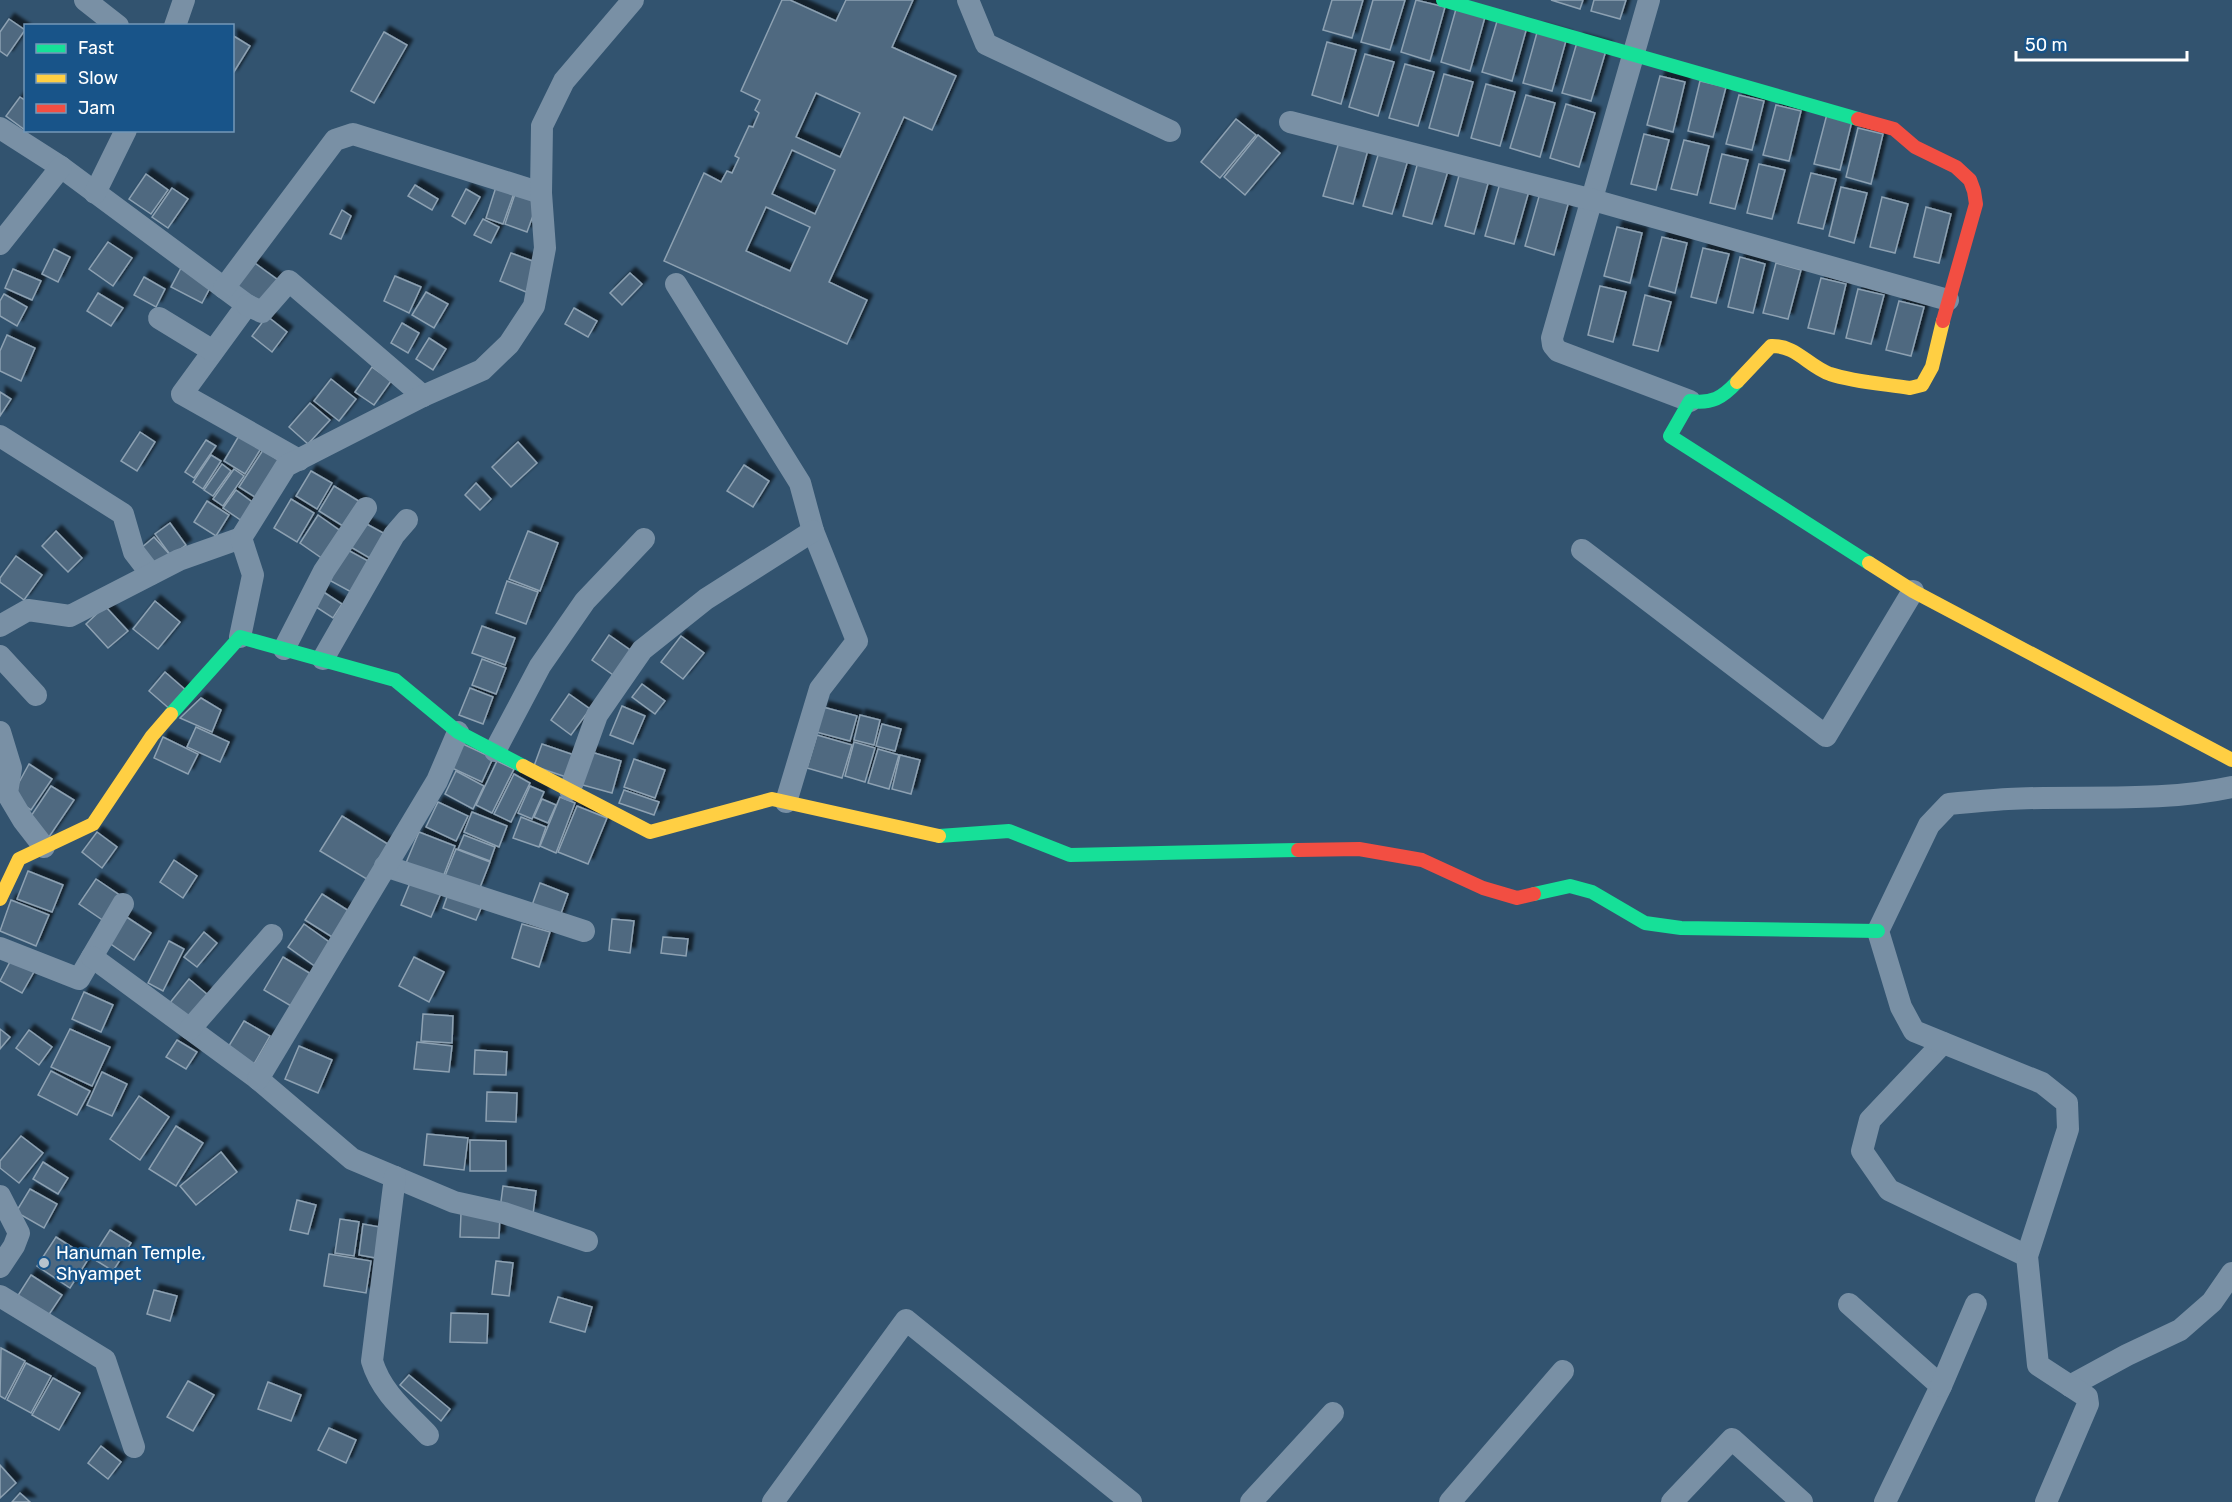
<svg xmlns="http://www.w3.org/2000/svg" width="2232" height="1502" viewBox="0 0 2232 1502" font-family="Rubik,sans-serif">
	<defs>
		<filter id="shadow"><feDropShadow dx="5.5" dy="-5.5" stdDeviation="1.5" flood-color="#0009"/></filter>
	</defs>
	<rect width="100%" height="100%" fill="#32536f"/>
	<g fill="#4f6980" stroke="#8da1b2" stroke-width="1.5" fill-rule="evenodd" filter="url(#shadow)">
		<path d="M 782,0 L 790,0 L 836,21 L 846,0 L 913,0 L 892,47 L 956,76 L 932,130 L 904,117 L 829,282 L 867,300 L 847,344 L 664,261 L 704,173 L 721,182 L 727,171 L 732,173 L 739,158 L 735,156 L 749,126 L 753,127 L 759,113 L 755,110 L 760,100 L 741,91 ZM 816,93 L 860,113 L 840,157 L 796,137 ZM 792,150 L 835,170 L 815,214 L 772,194 ZM 766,207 L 810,227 L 790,271 L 746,251 Z"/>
		<polygon points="1332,0 1363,0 1352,38 1323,30"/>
		<polygon points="1373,0 1405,0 1390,50 1361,42"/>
		<polygon points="1416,0 1445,7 1430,61 1401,52"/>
		<polygon points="1551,0 1583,0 1580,9"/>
		<polygon points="1594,0 1626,0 1620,19 1591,11"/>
		<polygon points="1456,9 1485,17 1470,71 1441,62"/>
		<polygon points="1498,18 1527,27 1512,81 1482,72"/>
		<polygon points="9,19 25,30 7,56 0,51 0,32"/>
		<polygon points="1538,29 1567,37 1552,91 1523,83"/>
		<polygon points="384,32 407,45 374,103 351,91"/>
		<polygon points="232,35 250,46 232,75"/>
		<polygon points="1578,39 1607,47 1591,101 1562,93"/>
		<polygon points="1327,42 1356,50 1341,104 1312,95"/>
		<polygon points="1365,54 1394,62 1378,116 1349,107"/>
		<polygon points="1405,64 1434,72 1418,126 1389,118"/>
		<polygon points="1444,74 1473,82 1458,136 1429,128"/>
		<polygon points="1660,76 1685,82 1673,132 1647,125"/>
		<polygon points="1700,81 1726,87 1713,137 1688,131"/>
		<polygon points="1486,84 1515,92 1500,146 1471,138"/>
		<polygon points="1526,95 1555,103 1540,157 1510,148"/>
		<polygon points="1739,95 1764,101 1752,150 1726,144"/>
		<polygon points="20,97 26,101 25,130 6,116"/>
		<polygon points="1566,104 1595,113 1579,167 1550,158"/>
		<polygon points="1776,105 1801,111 1789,161 1763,155"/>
		<polygon points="1827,114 1852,121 1840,170 1814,164"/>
		<polygon points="1236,119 1256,135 1220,178 1201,162"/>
		<polygon points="1858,128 1883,134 1871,184 1846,177"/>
		<polygon points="1644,134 1669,140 1656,190 1631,184"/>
		<polygon points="1258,135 1280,153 1245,195 1224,177"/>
		<polygon points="1684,140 1709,146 1697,195 1671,189"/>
		<polygon points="1339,142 1368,150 1353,204 1323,196"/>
		<polygon points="1379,152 1408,160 1392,214 1363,206"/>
		<polygon points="1722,154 1748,160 1735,209 1710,203"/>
		<polygon points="1418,162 1448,171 1432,224 1403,216"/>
		<polygon points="1759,164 1785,170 1772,219 1747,213"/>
		<polygon points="1460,172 1489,180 1474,234 1445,226"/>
		<polygon points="1811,173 1836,179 1823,229 1798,223"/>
		<polygon points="146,174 168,190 151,214 129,199"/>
		<polygon points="1500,183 1529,191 1514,244 1485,236"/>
		<polygon points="415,185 438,199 432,210 408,196"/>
		<polygon points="496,187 514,193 503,224 486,218"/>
		<polygon points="1841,187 1867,193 1854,243 1829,236"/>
		<polygon points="172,188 188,199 168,228 152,217"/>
		<polygon points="466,189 480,197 465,224 452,216"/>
		<polygon points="1540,193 1569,201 1554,255 1525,246"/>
		<polygon points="515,194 538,202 527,232 505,224"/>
		<polygon points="1882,197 1908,204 1895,253 1870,247"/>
		<polygon points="1926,207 1951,214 1939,263 1914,257"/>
		<polygon points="342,210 351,216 341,239 330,234"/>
		<polygon points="483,219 499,227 491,243 474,235"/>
		<polygon points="1617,227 1642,233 1630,283 1604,276"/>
		<polygon points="1662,237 1687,243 1675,293 1649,286"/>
		<polygon points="108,242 132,258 113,286 89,269"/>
		<polygon points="1703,248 1729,254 1716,303 1691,297"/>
		<polygon points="54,249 70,257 58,282 42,274"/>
		<polygon points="511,253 538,263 526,292 500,281"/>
		<polygon points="1740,257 1765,264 1753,313 1728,307"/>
		<polygon points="252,261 278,280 260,306 233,287"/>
		<polygon points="1776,263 1801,270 1788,319 1763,313"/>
		<polygon points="181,268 212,284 202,303 171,287"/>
		<polygon points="13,269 41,281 32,300 5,288"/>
		<polygon points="630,273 642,284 622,305 610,293"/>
		<polygon points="395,276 421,287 409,313 384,301"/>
		<polygon points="144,277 165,289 156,307 134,295"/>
		<polygon points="1821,278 1846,284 1834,334 1808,328"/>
		<polygon points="1600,286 1626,292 1613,342 1588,335"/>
		<polygon points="1858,289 1884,295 1871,344 1846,338"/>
		<polygon points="426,292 448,304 434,328 412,315"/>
		<polygon points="98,293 123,308 111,326 87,311"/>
		<polygon points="4,294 27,307 17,326 0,316 0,301"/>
		<polygon points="1645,295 1671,302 1658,351 1633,345"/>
		<polygon points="1899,301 1924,307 1911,356 1886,350"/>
		<polygon points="574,308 597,321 588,337 565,324"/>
		<polygon points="267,316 287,332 272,352 252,336"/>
		<polygon points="402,323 419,333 408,353 391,343"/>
		<polygon points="7,335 35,348 21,381 0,371 0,351"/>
		<polygon points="429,338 446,349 433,370 416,359"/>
		<polygon points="372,367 391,381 374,405 355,392"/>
		<polygon points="331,379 356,399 339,421 314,401"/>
		<polygon points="0,392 11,399 0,416"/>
		<polygon points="310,403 330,420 308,444 289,427"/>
		<polygon points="140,432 155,442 137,471 121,461"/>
		<polygon points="240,434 262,447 245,474 224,461"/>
		<polygon points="206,440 216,446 194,478 185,472"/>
		<polygon points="518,442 537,463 511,487 492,467"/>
		<polygon points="263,450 281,462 258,499 239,487"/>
		<polygon points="211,455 221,461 203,489 193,482"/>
		<polygon points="222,464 231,471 213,496 204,490"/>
		<polygon points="744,465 769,481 753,507 727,491"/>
		<polygon points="234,469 244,476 223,506 213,499"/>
		<polygon points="311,471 332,483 317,509 296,496"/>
		<polygon points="476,483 491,499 480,510 465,495"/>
		<polygon points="334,486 362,503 346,528 319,511"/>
		<polygon points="236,490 255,504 242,521 223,508"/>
		<polygon points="291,499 314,513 297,542 274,528"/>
		<polygon points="207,501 229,515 216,536 194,522"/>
		<polygon points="318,515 342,532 323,559 300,543"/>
		<polygon points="363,522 387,535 373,560 349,546"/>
		<polygon points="170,523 186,545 171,556 155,534"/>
		<polygon points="56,531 82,558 68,572 42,546"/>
		<polygon points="528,531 558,543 540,591 509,579"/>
		<polygon points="154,537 171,556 157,568 140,549"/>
		<polygon points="346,549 370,562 353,593 329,580"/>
		<polygon points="16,556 42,575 24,600 0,582 0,578"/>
		<polygon points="507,581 538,592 526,624 496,613"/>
		<polygon points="322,591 342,604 333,618 313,605"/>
		<polygon points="155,601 180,622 158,649 133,629"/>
		<polygon points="105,606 128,631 108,648 86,624"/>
		<polygon points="482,626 515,638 505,665 472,653"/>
		<polygon points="609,635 633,652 616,677 592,660"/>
		<polygon points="681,636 704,653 683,679 661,662"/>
		<polygon points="482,659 506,668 496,694 472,685"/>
		<polygon points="165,672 188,692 172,711 149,691"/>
		<polygon points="642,684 665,701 655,714 632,697"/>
		<polygon points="470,688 493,697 483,724 459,715"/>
		<polygon points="569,694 590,709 571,735 551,720"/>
		<polygon points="201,698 221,710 212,732 180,718"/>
		<polygon points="622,706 645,716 633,744 610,735"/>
		<polygon points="823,707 857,716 850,741 816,732"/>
		<polygon points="860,715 880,720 874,745 854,740"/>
		<polygon points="882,724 901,729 895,751 876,746"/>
		<polygon points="196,727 229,742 220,762 187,747"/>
		<polygon points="817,735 852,745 842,778 807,768"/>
		<polygon points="163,737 198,754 188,774 154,758"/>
		<polygon points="854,742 875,748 865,782 845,776"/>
		<polygon points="463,744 493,758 482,782 452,768"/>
		<polygon points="542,744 574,755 566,777 534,766"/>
		<polygon points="878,749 899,755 889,789 868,783"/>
		<polygon points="588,751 621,761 612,793 579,784"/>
		<polygon points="900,755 920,760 911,794 892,789"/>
		<polygon points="634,759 665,770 655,798 624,787"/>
		<polygon points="497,761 514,769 492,813 476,805"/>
		<polygon points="29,764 52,779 31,810 11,797"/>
		<polygon points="456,771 484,786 473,809 445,794"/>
		<polygon points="514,774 530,783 511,822 494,814"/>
		<polygon points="51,786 74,800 49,837 27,822"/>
		<polygon points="530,786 544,792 532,819 518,813"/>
		<polygon points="624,790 659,802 654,815 619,803"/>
		<polygon points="560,797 575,803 556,853 540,846"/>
		<polygon points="542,799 556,805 548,823 534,817"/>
		<polygon points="438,802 468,816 456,841 426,827"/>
		<polygon points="577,806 607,818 588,864 558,852"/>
		<polygon points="472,812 507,826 499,847 464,832"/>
		<polygon points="342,816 391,846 370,881 320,851"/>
		<polygon points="521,817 546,827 539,847 513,838"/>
		<polygon points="97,832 117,847 102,868 82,852"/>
		<polygon points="419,832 455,846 443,877 406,863"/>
		<polygon points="464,835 495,847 490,861 458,849"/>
		<polygon points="456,849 490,862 479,890 445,876"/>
		<polygon points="174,860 197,876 183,898 160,882"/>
		<polygon points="28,871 63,885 52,912 17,899"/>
		<polygon points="412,878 442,891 431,917 401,905"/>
		<polygon points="96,879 121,896 104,921 79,904"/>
		<polygon points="540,883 568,894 559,919 531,908"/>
		<polygon points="322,894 349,911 332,937 305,920"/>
		<polygon points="448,894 482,906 476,920 443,908"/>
		<polygon points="11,900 49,915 36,946 0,931"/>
		<polygon points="122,914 151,933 134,960 105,940"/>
		<polygon points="612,919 634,921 630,953 609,950"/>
		<polygon points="304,924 332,944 316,967 288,947"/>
		<polygon points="522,924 550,932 539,967 512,958"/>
		<polygon points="204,932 217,943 197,967 184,957"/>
		<polygon points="663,937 688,939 686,956 661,953"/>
		<polygon points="169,941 184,949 163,991 148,983"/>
		<polygon points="283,957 311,974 291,1006 264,990"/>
		<polygon points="414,957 444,972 429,1002 399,986"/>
		<polygon points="12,958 35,970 22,993 0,981"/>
		<polygon points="189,979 208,995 189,1020 169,1004"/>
		<polygon points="84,992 113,1005 101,1032 72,1019"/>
		<polygon points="423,1014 453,1016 452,1043 421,1041"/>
		<polygon points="244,1021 270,1036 254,1064 227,1049"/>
		<polygon points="0,1029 10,1037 0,1049"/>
		<polygon points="70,1029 110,1047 92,1086 51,1067"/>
		<polygon points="29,1030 52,1047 39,1065 16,1048"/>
		<polygon points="177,1040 197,1052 186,1069 166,1057"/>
		<polygon points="417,1042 452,1046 449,1072 414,1069"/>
		<polygon points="299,1046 332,1060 318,1093 285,1079"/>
		<polygon points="475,1050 507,1052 506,1075 474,1074"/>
		<polygon points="51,1071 90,1091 77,1115 38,1095"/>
		<polygon points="102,1072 127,1084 112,1116 87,1105"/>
		<polygon points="487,1092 517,1093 516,1122 486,1121"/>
		<polygon points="139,1096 169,1117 140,1160 110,1139"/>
		<polygon points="176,1126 203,1143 176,1186 149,1169"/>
		<polygon points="427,1134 468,1138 464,1170 424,1165"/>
		<polygon points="21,1136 43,1153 19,1183 0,1168 0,1161"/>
		<polygon points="470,1140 506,1141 506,1171 470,1171"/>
		<polygon points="221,1152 237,1172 196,1205 180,1186"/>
		<polygon points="43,1162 68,1178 58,1194 33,1179"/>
		<polygon points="503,1186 536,1191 533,1214 500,1209"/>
		<polygon points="30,1189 57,1204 44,1228 16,1212"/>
		<polygon points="297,1200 316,1205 308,1234 290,1230"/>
		<polygon points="461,1213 500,1214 499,1238 460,1237"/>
		<polygon points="340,1219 359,1222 354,1256 335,1253"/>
		<polygon points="363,1224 380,1227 376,1258 359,1255"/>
		<polygon points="110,1230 131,1243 113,1271 92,1258"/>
		<polygon points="56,1237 89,1258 70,1288 37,1266"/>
		<polygon points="329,1254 371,1261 366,1293 324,1286"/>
		<polygon points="496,1261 513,1263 509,1296 492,1294"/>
		<polygon points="31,1275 62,1295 48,1316 17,1297"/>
		<polygon points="154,1290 177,1296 170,1321 147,1314"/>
		<polygon points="558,1297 592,1307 585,1332 550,1322"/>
		<polygon points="451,1313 488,1314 487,1343 450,1342"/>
		<polygon points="1,1348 25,1361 5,1399 0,1396"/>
		<polygon points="26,1363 51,1376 31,1413 7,1400"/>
		<polygon points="409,1375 450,1409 441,1421 400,1385"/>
		<polygon points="53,1378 80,1393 59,1430 32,1415"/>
		<polygon points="188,1381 214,1395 193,1431 167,1417"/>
		<polygon points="268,1382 301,1395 291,1421 258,1409"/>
		<polygon points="329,1428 356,1440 346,1463 318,1450"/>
		<polygon points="101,1446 121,1462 108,1479 88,1463"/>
		<polygon points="0,1465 16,1483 0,1498"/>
		<polygon points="20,1493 30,1502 12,1502"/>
	</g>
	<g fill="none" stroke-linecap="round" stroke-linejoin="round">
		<g stroke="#7990a5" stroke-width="22">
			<polyline points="85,0 118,26"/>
			<polyline points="968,0 986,44 1170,131"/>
			<polyline points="1649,0 1552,338 1553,345 1558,351 1690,401"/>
			<polyline points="175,26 184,0"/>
			<polyline points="1290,122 1593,200 1948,300"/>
			<polyline points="0,128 61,167 247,305 182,394 299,460"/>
			<polyline points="95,193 126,130"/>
			<polyline points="0,244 61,167"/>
			<polyline points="676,284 800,483 813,531 857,641 820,689 786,802"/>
			<polyline points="224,288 335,140 353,134 541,193"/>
			<polyline points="247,305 262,312 289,281 423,396"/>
			<polyline points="159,318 213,351"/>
			<polyline points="0,436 123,514 134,552 151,574"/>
			<polyline points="1582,550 1826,736 1913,591"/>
			<polyline points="0,626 28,610 70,616 179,560 241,538"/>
			<polyline points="240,637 253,575 241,538 286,466 423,396 482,370 509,344 534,306 545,248 541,193 542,126 564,81 633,0"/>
			<polyline points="284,649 324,571 366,508"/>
			<polyline points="0,656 36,695"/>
			<polyline points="323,659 394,535 407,520"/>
			<polyline points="0,732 11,768 7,793 23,820 44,847"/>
			<polyline points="495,751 540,666 585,601 644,539"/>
			<polyline points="570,790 597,715 642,650 706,599 813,531"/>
			<polyline points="385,866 584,931"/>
			<polyline points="0,948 79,979 123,904"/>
			<polyline points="92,957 258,1079 352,1159 454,1202 504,1213 587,1241"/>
			<polyline points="190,1029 272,935"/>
			<polyline points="1943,1043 1870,1120 1862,1151 1889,1190 2027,1256"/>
			<polyline points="258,1079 437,781 458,732"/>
			<path d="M 395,1177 L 372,1361 C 381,1392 406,1412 428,1435"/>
			<polyline points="0,1196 19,1233 14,1246 0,1267"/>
			<polyline points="0,1296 105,1360 134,1447"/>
			<polyline points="1849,1304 1941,1386 1885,1502"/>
			<polyline points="1941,1386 1976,1304"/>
			<polyline points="2070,1386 2127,1355 2180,1330 2212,1302 2232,1273"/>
			<polyline points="773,1502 906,1320 1131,1502"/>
			<polyline points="1251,1502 1333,1413"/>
			<polyline points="1450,1502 1563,1371"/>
			<polyline points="1672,1502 1732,1439 1802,1502"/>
			<path d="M 2046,1502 L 2088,1404 L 2087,1397 L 2038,1365 L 2027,1256 L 2068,1129 L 2067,1103 L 2042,1083 L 1914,1031 L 1901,1007 L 1878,931 L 1929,825 L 1949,804 C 1969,802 1989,800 2008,799 C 2083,795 2159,803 2232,787"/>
		</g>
		<g stroke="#16e098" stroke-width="14">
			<polyline points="1443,0 1858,119"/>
			<path d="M 1737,382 C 1722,398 1712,404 1690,401 L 1670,436 L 1869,563"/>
			<polyline points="171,714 240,637 395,680 458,732 523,766"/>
			<polyline points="939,836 1009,831 1070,855 1298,850"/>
			<polyline points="1534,894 1570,886 1592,892 1645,923 1681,928 1878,931"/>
		</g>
		<g stroke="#ffcf43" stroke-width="14">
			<path d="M 1737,382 L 1771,346 C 1796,345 1808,366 1830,374 C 1854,382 1885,384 1910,388 L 1922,385 L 1932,367 L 1943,321"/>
			<polyline points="1869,563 1913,591 2232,760"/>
			<polyline points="523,766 650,832 772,799 939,836"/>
			<polyline points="0,899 19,859 93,824 152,736 171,714"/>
		</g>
		<g stroke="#f24e42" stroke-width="14">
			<polyline points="1858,119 1894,129 1915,147 1956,167 1970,180 1974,191 1976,204 1943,321"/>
			<polyline points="1298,850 1359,849 1422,860 1483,888 1517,898 1534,894"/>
		</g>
	</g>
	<circle fill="#b7c3cd" stroke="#185489" stroke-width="2" cx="44" cy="1263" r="6"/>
	<g text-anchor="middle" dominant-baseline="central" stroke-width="4.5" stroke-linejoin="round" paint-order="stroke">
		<g font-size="18" fill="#fff" stroke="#185489" text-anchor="start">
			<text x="56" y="1253">Hanuman Temple,<tspan x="56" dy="21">Shyampet</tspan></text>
		</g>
	</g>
	<rect x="24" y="24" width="210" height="108" fill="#185489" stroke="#7498b8" stroke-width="1.5"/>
	<rect x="36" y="44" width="30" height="9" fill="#16e098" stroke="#7498b8" stroke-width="1.5"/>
	<text x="78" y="54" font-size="18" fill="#ffffff">Fast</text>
	<rect x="36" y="74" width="30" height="9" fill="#ffcf43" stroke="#7498b8" stroke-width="1.5"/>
	<text x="78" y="84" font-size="18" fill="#ffffff">Slow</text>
	<rect x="36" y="104" width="30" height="9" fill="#f24e42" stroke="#7498b8" stroke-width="1.5"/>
	<text x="78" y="114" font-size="18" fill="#ffffff">Jam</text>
	<path d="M2016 51v9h171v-9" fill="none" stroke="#ffffff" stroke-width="3"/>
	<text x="2025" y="51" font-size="18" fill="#ffffff" stroke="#185489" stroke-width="4.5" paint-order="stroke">50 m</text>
</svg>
